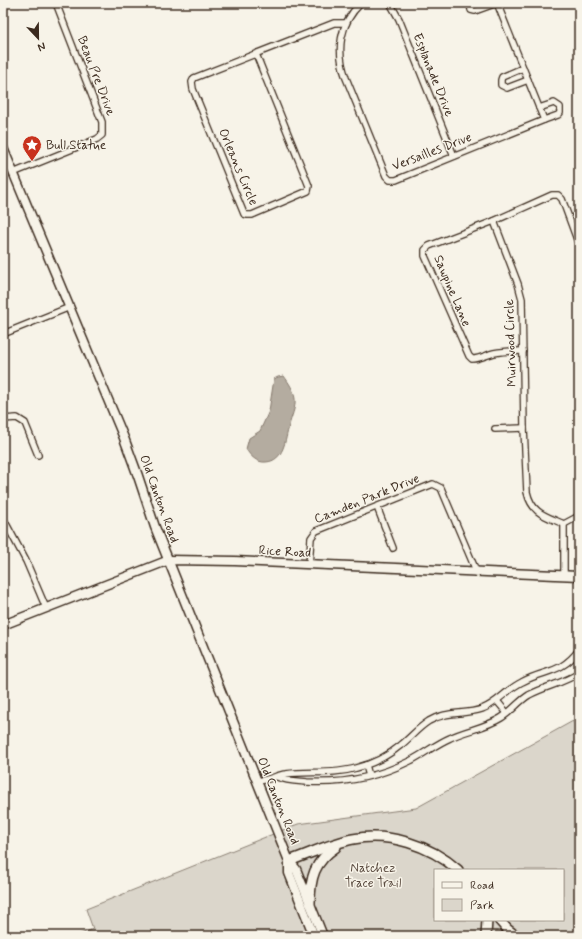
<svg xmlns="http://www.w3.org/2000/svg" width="582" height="939" viewBox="0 0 582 939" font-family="Mynerve,sans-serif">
	<rect width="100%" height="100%" fill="#f7f3e8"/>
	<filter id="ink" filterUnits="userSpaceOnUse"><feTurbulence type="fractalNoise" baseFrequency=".025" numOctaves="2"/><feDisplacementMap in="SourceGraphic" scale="8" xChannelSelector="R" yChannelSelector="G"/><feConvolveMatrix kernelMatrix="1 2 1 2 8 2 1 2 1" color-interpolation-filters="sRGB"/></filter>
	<g filter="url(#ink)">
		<path fill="#dbd6cb" stroke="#8b8074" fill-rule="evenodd" d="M 573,721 L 579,735 L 579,936 L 76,936 L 93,929 L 86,909 L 298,824 L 416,808 ZM 435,870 L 563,870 L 563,920 L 435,920 Z"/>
		<path fill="#b4aca0" stroke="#84786c" d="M 284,376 C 289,383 294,390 295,399 C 296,408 291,417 289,426 C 285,440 284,461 266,462 C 257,463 250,456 246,449 L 249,438 L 260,431 L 269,411 L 274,379 L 278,377 Z"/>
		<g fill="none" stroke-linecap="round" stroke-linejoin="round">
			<g stroke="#3b2a1e" stroke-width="8">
				<g id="street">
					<path d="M 361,3 C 339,24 336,51 346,78 L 386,176 L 390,180 L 396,180 L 544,120 L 497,3"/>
					<polyline points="390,3 399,19 454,156"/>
					<polyline points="470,3 471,10 475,11 497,3"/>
					<polyline points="256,54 309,186 308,191 252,215 247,215 244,214 193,89 192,82 194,78 334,23 346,23"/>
					<polyline points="523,68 502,77 501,80 501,85 507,88 528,80"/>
					<polyline points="539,108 554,103 560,107 560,113 558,115 544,120"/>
					<polyline points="13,173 97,139 102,135 102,122 56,3"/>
					<path d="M 494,221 L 518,284 L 522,299 L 524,428 L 527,492 C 532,514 546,516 564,524 L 579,516"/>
					<polyline points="3,334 70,307"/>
					<path d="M 523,351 C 513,351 504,351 494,353 C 486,355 480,359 472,359 L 469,356 L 425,256 L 425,250 L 429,246 L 494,221 L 552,195 L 558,195 L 562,199 L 579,245"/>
					<polyline points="3,419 17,418 25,423 38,455"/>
					<polyline points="495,429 524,428"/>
					<polyline points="377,507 393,548"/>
					<polyline points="3,518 26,561 46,608"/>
					<polyline points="564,524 564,576"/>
					<polyline points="309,565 311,538 316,531 433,484 441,488 477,573"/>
					<polyline points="497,701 507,713"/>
					<polyline points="366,765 369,776"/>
					<path d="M 277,777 C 287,781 296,781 307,782 C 342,784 378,777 410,761 C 424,754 436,744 450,738 C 466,730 485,728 501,718 C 511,712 519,701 529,695 C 546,686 564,683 579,673"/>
					<path d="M 257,781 C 264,780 271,779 277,776 C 281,775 283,774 286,774 C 309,771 333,775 356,768 C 372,764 388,756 401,745 C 411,737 418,728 429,721 C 446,711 464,715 482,709 C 498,703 507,689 522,682 C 545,669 560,675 579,650"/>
				</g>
			</g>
			<g stroke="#3b2a1e" stroke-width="11">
				<g id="secondary">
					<polyline points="3,148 124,438 138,476 155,527 289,861 289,873 314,936"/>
					<polyline points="3,625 169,560 235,561 579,576"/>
					<polyline points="289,861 296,869 323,936"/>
				</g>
			</g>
			<g stroke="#3b2a1e" stroke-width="12">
				<g id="primary">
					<path d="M 289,861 C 309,854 332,843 353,839 C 389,832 430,845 458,870"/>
					<path d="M 310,903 C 310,878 314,862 336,847"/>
					<polyline points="499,920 507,929 516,936"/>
					<polyline points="486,936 487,920"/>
				</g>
			</g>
			<use href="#street" stroke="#f7f3e8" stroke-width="5.5"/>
			<use href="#secondary" stroke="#f7f3e8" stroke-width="8"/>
			<use href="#primary" stroke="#f7f3e8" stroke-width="9"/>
		</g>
	</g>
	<defs>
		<g id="sight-pin" transform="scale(1)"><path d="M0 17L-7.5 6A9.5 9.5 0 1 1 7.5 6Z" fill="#c8321e" stroke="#f7f3e8"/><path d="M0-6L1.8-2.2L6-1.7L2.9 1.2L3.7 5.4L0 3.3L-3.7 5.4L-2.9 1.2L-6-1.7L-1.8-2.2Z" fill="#fff"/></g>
	</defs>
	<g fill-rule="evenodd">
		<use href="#sight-pin" x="32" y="145"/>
	</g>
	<g text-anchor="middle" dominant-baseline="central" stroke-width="3" stroke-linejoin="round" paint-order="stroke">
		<g font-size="13" fill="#3b2a1e" stroke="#f7f3e8">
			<text transform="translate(433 75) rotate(68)">Esplanade Drive</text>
			<text transform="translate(96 76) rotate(69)">Beau Pre Drive</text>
			<text transform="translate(432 152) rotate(-21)">Versailles Drive</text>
			<text transform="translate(238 167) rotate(67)">Orleans Circle</text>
			<text transform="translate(452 291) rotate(67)">Sawpine Lane</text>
			<text transform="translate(511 343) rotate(-92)">Muirwood Circle</text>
			<text transform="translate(159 499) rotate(70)">Old Canton Road</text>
			<text transform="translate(367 499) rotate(-22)">Camden Park Drive</text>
			<text transform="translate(285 552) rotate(3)">Rice Road</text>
			<text transform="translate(278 801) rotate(68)">Old Canton Road</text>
		</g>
		<g font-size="13" fill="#3b2a1e" stroke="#f7f3e8" text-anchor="start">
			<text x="46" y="145">Bull Statue</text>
		</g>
		<g font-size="13" fill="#5b4c41" stroke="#f7f3e8">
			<text x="373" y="868">Natchez<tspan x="373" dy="15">Trace Trail</tspan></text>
		</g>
	</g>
	<rect width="582" height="939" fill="none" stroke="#f7f3e8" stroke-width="16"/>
	<rect x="8" y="8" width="566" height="923" fill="none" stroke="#3b2a1e" stroke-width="1.5" filter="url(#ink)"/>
	<rect x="434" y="869" width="130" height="52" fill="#f7f3e8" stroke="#aca397"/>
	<rect x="442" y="882" width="20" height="6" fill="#f7f3e8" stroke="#aca397"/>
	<text x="470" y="889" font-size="12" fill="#3b2a1e">Road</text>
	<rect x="442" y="899" width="20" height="12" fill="#dbd6cb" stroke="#aca397"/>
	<text x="470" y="909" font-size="12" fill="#3b2a1e">Park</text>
	<g transform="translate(38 38) rotate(158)" stroke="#f7f3e8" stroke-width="3" paint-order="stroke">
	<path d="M0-3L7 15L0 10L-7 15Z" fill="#3b2a1e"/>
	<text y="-6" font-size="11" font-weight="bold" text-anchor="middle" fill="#3b2a1e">N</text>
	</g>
</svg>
